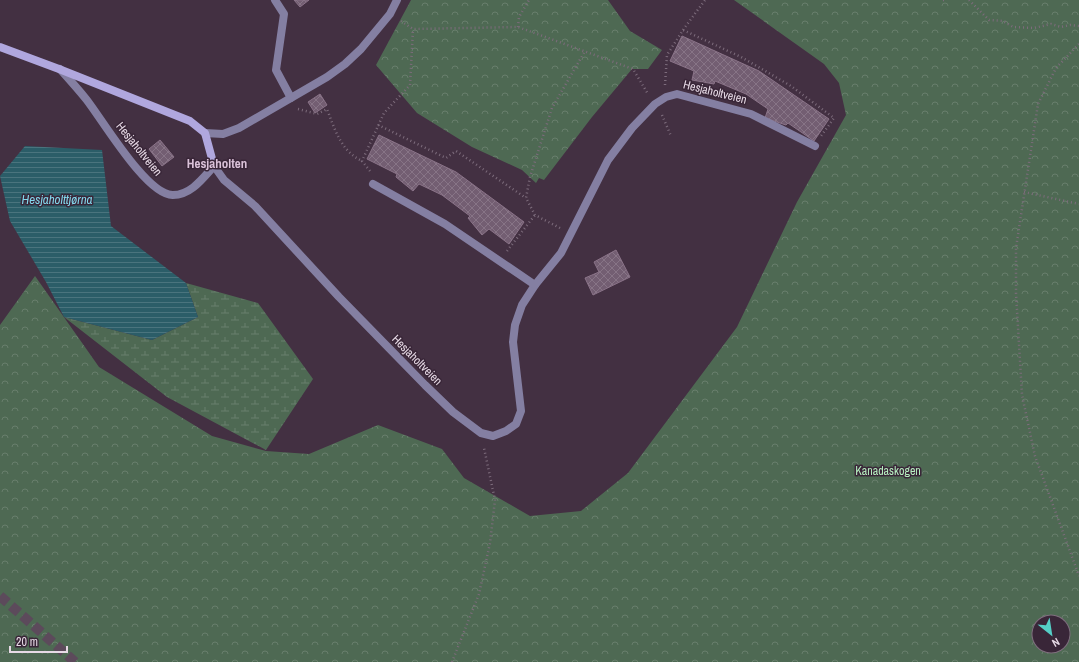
<svg xmlns="http://www.w3.org/2000/svg" width="1079" height="662" viewBox="0 0 1079 662" font-family="'Archivo Narrow',sans-serif">
	<defs>
		<pattern id="forest-crowns" width="20" height="18" patternUnits="userSpaceOnUse"><rect width="20" height="18" fill="#4e6953"/><path d="M2 6a3 3 0 1 1 6 0M12 15a3 3 0 1 1 6 0" fill="none" stroke="#687e6c"/></pattern>
		<pattern id="wetland-marsh" width="20" height="14" patternUnits="userSpaceOnUse"><rect width="20" height="14" fill="#4e6953"/><path d="M1 5h8M5 5V1M11 12h8M15 12V8" fill="none" stroke="#687e6c"/></pattern>
		<pattern id="water-rules" width="6" height="5" patternUnits="userSpaceOnUse"><rect width="6" height="5" fill="#2b5d68"/><path d="M0 2.5h6" fill="none" stroke="#4a747e"/></pattern>
		<pattern id="building-cross-hatch" width="8" height="8" patternUnits="userSpaceOnUse"><rect width="8" height="8" fill="#735e72"/><path d="M0 0l8 8M0 8l8-8" fill="none" stroke="#877486"/></pattern>
	</defs>
	<rect width="100%" height="100%" fill="#433042"/>
	<g fill="url(#forest-crowns)" fill-rule="evenodd">
		<polygon points="411,0 608,0 630,31 662,50 648,69 632,69 592,117 544,180 539,178 536,183 522,170 472,147 417,113 376,65"/>
		<path d="M 734,0 L 1079,0 L 1079,662 L 0,662 L 0,325 L 35,276 L 99,367 L 212,436 L 266,451 L 309,454 L 378,425 L 442,449 L 464,478 L 530,516 L 581,511 L 628,473 L 737,327 L 797,202 L 846,115 L 839,83 L 824,64 ZM 1039,622 L 1063,622 L 1063,646 L 1039,646 Z"/>
	</g>
	<polygon fill="url(#wetland-marsh)" points="186,283 258,303 313,379 266,450 167,397 64,317 152,340 198,317"/>
	<polygon fill="url(#water-rules)" points="25,146 102,150 111,226 186,283 198,317 152,340 64,317 46,282 10,221 0,176"/>
	<g fill="url(#building-cross-hatch)" stroke="#8a7388">
		<polygon points="294,0 309,0 300,7"/>
		<polygon points="682,36 759,71 829,119 814,141 788,123 786,125 765,118 768,109 746,94 715,81 714,84 692,80 694,71 670,61"/>
		<polygon points="320,94 327,105 315,113 308,102"/>
		<polygon points="379,135 456,172 524,222 509,244 489,229 482,235 468,218 470,216 442,195 419,184 413,191 396,177 397,174 367,159"/>
		<polygon points="160,140 174,157 162,166 149,149"/>
		<polygon points="616,250 630,277 593,295 585,278 599,272 594,262"/>
	</g>
	<g fill="none" stroke-linecap="round" stroke-linejoin="round">
		<polyline stroke="#5c4a5b" stroke-width="10" stroke-dasharray="10 5" stroke-linecap="butt" points="0,596 75,662"/>
		<g stroke="#7d6c7c" stroke-width="2.5" stroke-dasharray="1 3" stroke-linecap="butt">
			<polyline points="943,0 945,0"/>
			<polyline points="969,0 989,20 1003,21 1013,27 1034,28 1051,24 1061,27 1070,25 1079,26"/>
			<polyline points="401,21 413,29 518,27 633,69 648,94"/>
			<polyline points="518,27 519,17 529,0"/>
			<polyline points="683,30 705,0"/>
			<polyline points="1079,44 1056,68 1038,104 1016,248 1016,293 1022,395 1035,456 1079,576"/>
			<polyline points="665,85 667,55 683,30 741,57 791,86 834,118 821,136"/>
			<path d="M 298,109 L 317,114 L 327,109 C 335,130 341,151 362,161"/>
			<polyline points="662,115 671,136"/>
			<polyline points="378,125 446,158 456,151 526,198"/>
			<polyline points="370,171 362,161 384,113 410,85 413,29"/>
			<polyline points="1024,192 1079,204"/>
			<polyline points="560,228 535,215 526,198 530,177 552,108 585,51"/>
			<polyline points="507,251 535,215"/>
			<polyline points="452,662 479,594 490,543 495,500 484,448"/>
		</g>
		<g stroke="#847fa2" stroke-width="8">
			<polyline points="275,0 284,14 276,70 291,98"/>
			<path d="M 60,69 C 69,79 78,89 86,99 C 102,119 147,196 173,195 C 191,195 203,178 214,166"/>
		</g>
		<g stroke="#847fa2" stroke-width="8">
			<polyline points="205,133 223,134 239,128 327,77 345,64 361,49 390,14 397,0"/>
			<polyline points="214,166 224,180 255,206 339,297 425,385 453,412 481,433 493,436 506,431 516,424 521,411 513,342 515,325 522,305 535,285"/>
			<polyline points="373,184 445,224 535,285 561,253 608,160 632,128 655,104 666,97 677,94 751,114 815,146"/>
		</g>
		<polyline stroke="#b0a7de" stroke-width="8" points="0,47 59,69 190,121 205,133 214,166"/>
	</g>
	<g text-anchor="middle" dominant-baseline="central" stroke-width="3" stroke-linejoin="round" paint-order="stroke">
		<g font-size="12" fill="#e7dae6" stroke="#392638">
			<text transform="translate(715 92) rotate(14)">Hesjaholtveien</text>
			<text transform="translate(139 149) rotate(51)">Hesjaholtveien</text>
			<text transform="translate(417 360) rotate(45)">Hesjaholtveien</text>
		</g>
		<g font-size="12" fill="#b6eebf" stroke="#392638">
			<text x="888" y="471">Kanadaskogen</text>
		</g>
		<g font-size="13" font-weight="bold" fill="#dac1d8" stroke="#392638">
			<text x="217" y="163">Hesjaholten</text>
		</g>
		<g font-size="13" font-style="italic" fill="#84d7ec" stroke="#392638">
			<text x="57" y="199">Hesjaholttjørna</text>
		</g>
	</g>
	<g transform="translate(1051 634) rotate(150)"><circle r="19" fill="#392638" stroke="#7f6e7e"/>
	<path d="M0-3L7 15L0 10L-7 15Z" fill="#55cec6"/>
	<text y="-6" font-size="11" font-weight="bold" text-anchor="middle" fill="#e7dae6">N</text>
	</g>
	<path d="M10 646v6h57v-6" fill="none" stroke="#e7dae6" stroke-width="2"/>
	<text x="16" y="646" font-size="12" fill="#e7dae6" stroke="#392638" stroke-width="3" paint-order="stroke">20 m</text>
</svg>
